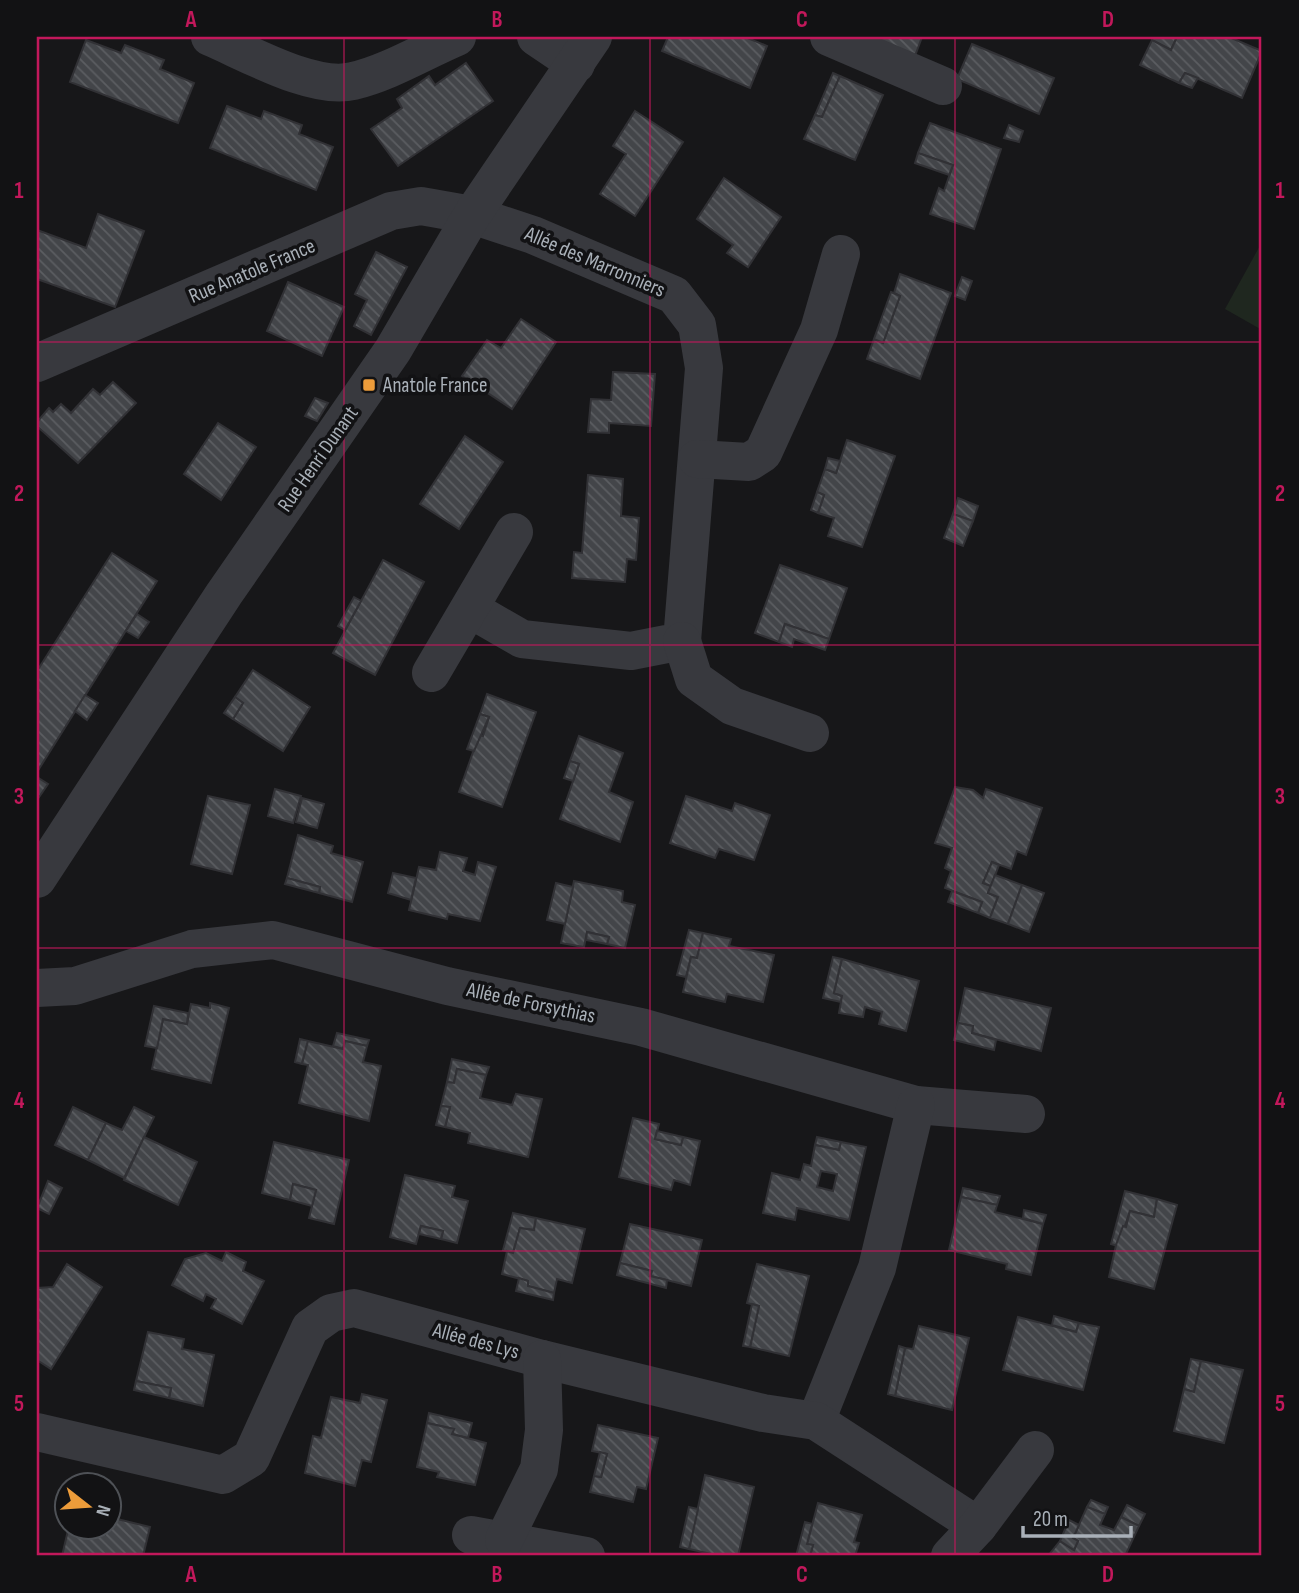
<svg xmlns="http://www.w3.org/2000/svg" width="1299" height="1593" viewBox="0 0 1299 1593" font-family="'Sofia Sans Condensed',sans-serif">
	<defs>
		<pattern id="building-back-hatch" width="6" height="6" patternUnits="userSpaceOnUse" patternTransform="scale(1.75)"><rect width="6" height="6" fill="#434549"/><path d="M-1 5l2 2M0 0l6 6M5-1l2 2" fill="none" stroke="#5b5d61"/></pattern>
	</defs>
	<rect width="100%" height="100%" fill="#171719"/>
	<polygon fill="#1f271f" points="1262,242 1262,330 1225,309"/>
	<g fill="url(#building-back-hatch)" stroke="#313135" stroke-width="2" fill-rule="evenodd">
		<polygon points="668,37 745,37 767,46 750,88 662,51"/>
		<polygon points="870,37 922,37 915,56"/>
		<polygon points="1153,37 1177,37 1171,50 1152,40"/>
		<polygon points="1177,37 1229,37 1262,51 1242,98 1185,73 1179,83 1140,65 1152,40 1171,50"/>
		<polygon points="86,40 121,53 125,45 164,60 160,69 194,83 178,123 70,82"/>
		<polygon points="972,44 1054,78 1039,114 957,79"/>
		<polygon points="466,63 493,101 398,166 371,129 402,108 397,99 429,76 435,85"/>
		<polygon points="833,73 840,76 822,117 815,115"/>
		<polygon points="1185,73 1198,78 1192,88 1179,83"/>
		<polygon points="840,76 883,95 855,160 804,139 815,115 822,117"/>
		<polygon points="227,106 261,119 264,111 302,125 299,134 333,147 316,190 210,148"/>
		<polygon points="635,111 683,142 635,216 600,194 626,154 613,146"/>
		<polygon points="930,123 1001,149 974,229 930,214 939,188 944,191 953,165 918,153"/>
		<polygon points="1009,125 1023,131 1019,142 1004,138"/>
		<polygon points="918,153 953,165 949,175 915,163"/>
		<polygon points="724,178 781,217 748,267 727,253 733,245 697,219"/>
		<polygon points="98,214 144,231 115,307 37,279 37,230 86,248"/>
		<polygon points="376,252 407,267 371,335 354,326 367,300 355,294"/>
		<polygon points="900,274 951,293 920,379 867,359 874,339 883,343 900,296 894,293"/>
		<polygon points="962,277 972,281 965,300 955,296"/>
		<polygon points="288,282 344,307 322,356 267,331"/>
		<polygon points="891,292 900,296 883,343 874,339"/>
		<polygon points="521,319 556,342 512,409 462,376 487,340 501,348"/>
		<polygon points="613,372 655,374 651,426 609,423 609,433 588,432 591,399 611,400"/>
		<polygon points="113,382 136,403 78,463 37,426 37,422 49,408 53,412 61,404 71,413 93,389 100,395"/>
		<polygon points="315,398 328,403 317,421 305,416"/>
		<polygon points="218,423 256,447 221,500 184,474"/>
		<polygon points="465,436 503,462 459,529 420,504"/>
		<polygon points="847,440 895,456 862,547 828,536 834,518 818,513 824,495 817,492 825,469 836,473"/>
		<polygon points="828,458 840,461 836,473 825,469"/>
		<polygon points="588,475 623,479 621,516 639,518 636,560 627,559 625,582 572,578 574,552 582,553"/>
		<polygon points="817,492 824,495 818,513 811,510"/>
		<polygon points="958,498 978,506 973,521 953,514"/>
		<polygon points="953,514 973,521 963,546 944,538"/>
		<polygon points="112,553 157,581 37,772 37,671"/>
		<polygon points="383,560 424,582 375,675 333,653"/>
		<polygon points="780,565 847,588 829,639 785,624 779,642 755,633"/>
		<polygon points="354,597 361,601 345,630 338,626"/>
		<polygon points="137,614 149,622 138,638 126,631"/>
		<polygon points="785,624 829,639 825,650 794,639 792,647 779,642"/>
		<polygon points="253,670 310,707 283,751 233,719 243,703 235,697"/>
		<polygon points="487,694 536,712 502,807 459,792 479,735 483,736 489,717 480,714"/>
		<polygon points="85,695 98,703 87,720 75,711"/>
		<polygon points="235,697 243,703 233,719 224,713"/>
		<polygon points="480,714 489,717 474,751 467,749"/>
		<polygon points="579,736 623,753 609,792 633,802 620,842 560,819 579,764 570,761"/>
		<polygon points="570,761 579,764 573,781 564,778"/>
		<polygon points="37,777 48,784 37,800"/>
		<polygon points="955,787 973,790 983,798 986,789 1042,808 1026,855 1017,851 1011,869 992,862 983,883 991,886 988,893 998,897 990,918 978,913 982,902 945,888 951,871 945,868 952,848 935,843"/>
		<polygon points="275,789 301,796 293,823 268,816"/>
		<polygon points="208,796 250,805 232,874 191,864"/>
		<polygon points="686,796 732,811 735,803 770,815 754,860 719,849 715,858 670,843"/>
		<polygon points="302,798 324,804 317,828 296,822"/>
		<polygon points="298,835 333,846 331,853 363,862 352,902 319,893 320,887 287,878"/>
		<polygon points="440,852 467,858 463,871 475,875 478,862 496,867 480,921 448,914 447,919 409,910 419,867 436,870"/>
		<polygon points="992,862 999,865 991,886 983,883"/>
		<polygon points="393,873 416,878 411,900 388,893"/>
		<polygon points="995,875 1022,885 1008,924 990,918 998,897 988,893"/>
		<polygon points="287,878 320,887 319,893 285,884"/>
		<polygon points="574,881 623,891 622,902 635,905 625,948 607,944 609,937 587,932 584,947 561,943"/>
		<polygon points="556,883 573,887 565,924 547,920"/>
		<polygon points="1022,885 1044,893 1029,932 1008,924"/>
		<polygon points="952,891 982,902 978,913 948,902"/>
		<polygon points="689,930 703,933 697,958 691,957 686,977 677,975"/>
		<polygon points="587,932 609,937 607,944 586,940"/>
		<polygon points="703,933 731,939 729,946 774,955 763,1002 727,994 725,1002 683,992 691,957 697,958"/>
		<polygon points="833,957 842,959 834,993 842,996 841,1002 823,998"/>
		<polygon points="842,959 919,981 906,1031 879,1024 882,1012 865,1007 863,1017 839,1013 842,996 834,993"/>
		<polygon points="965,988 1051,1008 1041,1051 972,1033 973,1026 958,1023"/>
		<polygon points="210,1003 229,1008 211,1083 152,1069 163,1019 187,1024 191,1004 210,1008"/>
		<polygon points="154,1006 188,1013 187,1024 163,1019 157,1048 145,1046"/>
		<polygon points="958,1023 973,1026 972,1033 996,1040 994,1050 954,1040"/>
		<polygon points="337,1033 369,1040 367,1046 345,1041 343,1049 333,1046"/>
		<polygon points="300,1039 308,1041 302,1064 295,1062"/>
		<polygon points="308,1041 343,1049 345,1041 367,1046 363,1062 381,1066 369,1121 299,1103 308,1065 302,1064"/>
		<polygon points="452,1059 489,1067 486,1075 457,1069 454,1083 447,1082"/>
		<polygon points="457,1069 486,1075 480,1098 512,1105 516,1094 542,1099 528,1157 468,1143 470,1133 445,1127 450,1107 441,1106 447,1082 454,1083"/>
		<polygon points="441,1106 450,1107 445,1127 436,1125"/>
		<polygon points="73,1107 106,1123 88,1160 55,1145"/>
		<polygon points="134,1107 154,1117 124,1178 88,1160 106,1123 122,1130"/>
		<polygon points="633,1118 659,1124 655,1139 681,1145 683,1137 700,1141 690,1185 674,1180 671,1190 619,1177"/>
		<polygon points="657,1131 683,1137 681,1145 655,1139"/>
		<polygon points="144,1137 197,1162 178,1205 124,1180"/>
		<polygon points="817,1137 841,1142 839,1150 815,1145"/>
		<polygon points="274,1142 349,1160 334,1224 309,1218 316,1190 293,1184 290,1200 262,1193"/>
		<path d="M 841,1142 L 866,1147 L 849,1220 L 797,1208 L 795,1220 L 763,1213 L 772,1173 L 800,1180 L 804,1164 L 811,1166 L 815,1145 L 839,1150 ZM 821,1171 L 837,1174 L 833,1191 L 817,1187 Z"/>
		<polygon points="405,1175 455,1186 452,1197 468,1201 457,1243 441,1239 443,1231 421,1226 416,1244 390,1237"/>
		<polygon points="48,1181 62,1188 49,1214 37,1208"/>
		<polygon points="293,1184 316,1190 312,1206 290,1200"/>
		<polygon points="963,1188 1000,1196 997,1205 961,1197"/>
		<polygon points="1125,1191 1157,1199 1154,1217 1130,1211 1118,1246 1111,1244"/>
		<polygon points="961,1197 997,1205 995,1212 1043,1224 1031,1275 1006,1269 1007,1264 949,1250"/>
		<polygon points="1157,1199 1177,1205 1154,1289 1109,1277 1116,1245 1123,1226 1126,1227 1130,1211 1154,1217"/>
		<polygon points="1024,1210 1046,1215 1043,1224 1023,1218"/>
		<polygon points="513,1213 536,1218 534,1230 520,1228 513,1253 503,1250"/>
		<polygon points="536,1218 585,1229 572,1283 557,1279 554,1293 528,1286 528,1281 502,1274 507,1251 513,1253 520,1228 534,1230"/>
		<polygon points="630,1224 702,1240 691,1286 650,1276 652,1271 620,1263"/>
		<polygon points="421,1226 443,1231 441,1239 419,1234"/>
		<polygon points="226,1252 246,1262 243,1271 264,1281 242,1324 211,1308 216,1299 206,1294 203,1301 172,1285 185,1259 206,1253 222,1261"/>
		<polygon points="620,1263 652,1271 650,1276 667,1280 666,1288 617,1275"/>
		<polygon points="67,1264 102,1287 51,1369 37,1360 37,1288 53,1287"/>
		<polygon points="757,1264 809,1276 789,1356 750,1347 759,1306 747,1303"/>
		<polygon points="519,1278 528,1281 528,1286 554,1293 553,1300 516,1291"/>
		<polygon points="752,1304 759,1306 750,1347 743,1346"/>
		<polygon points="1054,1316 1079,1323 1076,1332 1052,1325"/>
		<polygon points="1018,1317 1076,1332 1079,1323 1099,1327 1083,1390 1003,1370"/>
		<polygon points="919,1326 969,1338 952,1410 895,1396 905,1348 913,1349"/>
		<polygon points="148,1332 184,1339 182,1349 214,1355 203,1406 169,1398 171,1388 136,1381"/>
		<polygon points="899,1346 905,1348 895,1396 888,1394"/>
		<polygon points="1191,1359 1201,1361 1194,1392 1184,1389"/>
		<polygon points="1201,1361 1243,1370 1224,1443 1174,1431 1184,1389 1194,1392"/>
		<polygon points="136,1381 171,1388 169,1398 134,1390"/>
		<polygon points="362,1394 387,1400 371,1462 362,1460 355,1486 305,1473 313,1436 321,1438 331,1397 360,1403"/>
		<polygon points="429,1413 472,1423 468,1438 452,1434 454,1429 427,1423"/>
		<polygon points="427,1423 454,1429 452,1434 486,1443 475,1485 437,1477 439,1472 417,1467"/>
		<polygon points="598,1425 658,1438 646,1489 637,1487 633,1502 590,1492 594,1476 601,1477 607,1454 592,1451"/>
		<polygon points="600,1452 607,1454 601,1477 594,1476"/>
		<polygon points="705,1475 754,1487 738,1556 720,1556 689,1549"/>
		<polygon points="1091,1500 1108,1507 1105,1514 1087,1507"/>
		<polygon points="818,1503 862,1515 854,1542 859,1543 855,1556 810,1556 813,1545 807,1544"/>
		<polygon points="1127,1505 1145,1514 1139,1526 1121,1517"/>
		<polygon points="689,1507 698,1509 689,1549 680,1547"/>
		<polygon points="1087,1507 1105,1514 1100,1525 1114,1530 1121,1517 1139,1526 1125,1556 1048,1556 1060,1541 1074,1550 1078,1541 1073,1538"/>
		<polygon points="109,1517 150,1527 143,1556 62,1556 69,1526 105,1534"/>
		<polygon points="1069,1520 1079,1525 1073,1538 1078,1541 1074,1550 1060,1541"/>
		<polygon points="805,1522 812,1524 807,1544 813,1545 810,1556 796,1556"/>
	</g>
	<g fill="none" stroke-linecap="round" stroke-linejoin="round">
		<g stroke="#38393e" stroke-width="38">
			<path d="M 210,37 C 246,52 313,91 353,81 C 388,73 424,51 457,37"/>
			<polyline points="536,37 576,64"/>
			<polyline points="829,37 943,86"/>
			<polyline points="37,363 391,211 421,206 472,215 533,235 674,295 697,325 704,368 682,641 631,651 522,639 470,609"/>
			<polyline points="697,459 749,462 763,453 819,330 841,254"/>
			<polyline points="682,641 694,679 732,706 810,733"/>
			<polyline points="431,673 514,532"/>
			<polyline points="37,879 224,594 393,350 472,215 593,37"/>
			<polyline points="37,988 75,986 192,949 273,940 447,986 641,1027 916,1105 1026,1114"/>
			<polyline points="816,1421 877,1268 916,1105"/>
			<polyline points="37,1432 223,1475 251,1458 310,1328 331,1313 354,1308 542,1359 763,1413 816,1421 978,1526"/>
			<polyline points="471,1535 586,1556"/>
			<polyline points="504,1540 539,1469 544,1430 542,1359"/>
			<polyline points="950,1556 978,1526 1035,1450"/>
		</g>
	</g>
	<path fill="none" stroke="#c2185b" stroke-width="2" stroke-opacity="0.55" d="M 344,37 L 344,1556M 650,37 L 650,1556M 955,37 L 955,1556M 37,342 L 1262,342M 37,645 L 1262,645M 37,948 L 1262,948M 37,1251 L 1262,1251"/>
	<rect fill="#ed9c3a" stroke="#121214" stroke-width="2.5" x="362" y="378" width="14" height="14" rx="3.5"/>
	<g text-anchor="middle" dominant-baseline="central" stroke-width="7" stroke-linejoin="round" paint-order="stroke">
		<g font-size="21" fill="#a9b0b8" stroke="#121214">
			<text transform="translate(595 262) rotate(23)">Allée des Marronniers</text>
			<text transform="translate(252 271) rotate(-23)">Rue Anatole France</text>
			<text transform="translate(318 459) rotate(-55)">Rue Henri Dunant</text>
			<text transform="translate(531 1003) rotate(12)">Allée de Forsythias</text>
			<text transform="translate(476 1341) rotate(15)">Allée des Lys</text>
		</g>
		<g font-size="21" fill="#a9b0b8" stroke="#121214" text-anchor="start">
			<text x="383" y="385">Anatole France</text>
		</g>
	</g>
	<rect width="1299" height="1593" fill="none" stroke="#121214" stroke-width="77"/>
	<g transform="translate(88 1506) rotate(107)"><circle r="33" fill="#121214" stroke="#4e5156" stroke-width="2"/>
	<path d="M0-5L12 26L0 18L-12 26Z" fill="#ed9c3a"/>
	<text y="-10" font-size="19" font-weight="bold" text-anchor="middle" fill="#a9b0b8">N</text>
	</g>
	<path d="M1023 1526v10h108v-10" fill="none" stroke="#a9b0b8" stroke-width="3.5"/>
	<text x="1033" y="1526" font-size="21" fill="#a9b0b8" stroke="#121214" stroke-width="5" paint-order="stroke">20 m</text>
	<rect x="38" y="38" width="1222" height="1516" fill="none" stroke="#c2185b" stroke-width="2.5"/>
	<g font-size="23" text-anchor="middle" font-weight="bold" fill="#c2185b">
		<text x="191" y="27">A</text>
		<text x="497" y="27">B</text>
		<text x="802" y="27">C</text>
		<text x="1108" y="27">D</text>
		<text x="19" y="198">1</text>
		<text x="1280" y="198">1</text>
		<text x="19" y="501">2</text>
		<text x="1280" y="501">2</text>
		<text x="19" y="804">3</text>
		<text x="1280" y="804">3</text>
		<text x="19" y="1108">4</text>
		<text x="1280" y="1108">4</text>
		<text x="19" y="1411">5</text>
		<text x="1280" y="1411">5</text>
		<text x="191" y="1582">A</text>
		<text x="497" y="1582">B</text>
		<text x="802" y="1582">C</text>
		<text x="1108" y="1582">D</text>
	</g>
</svg>
